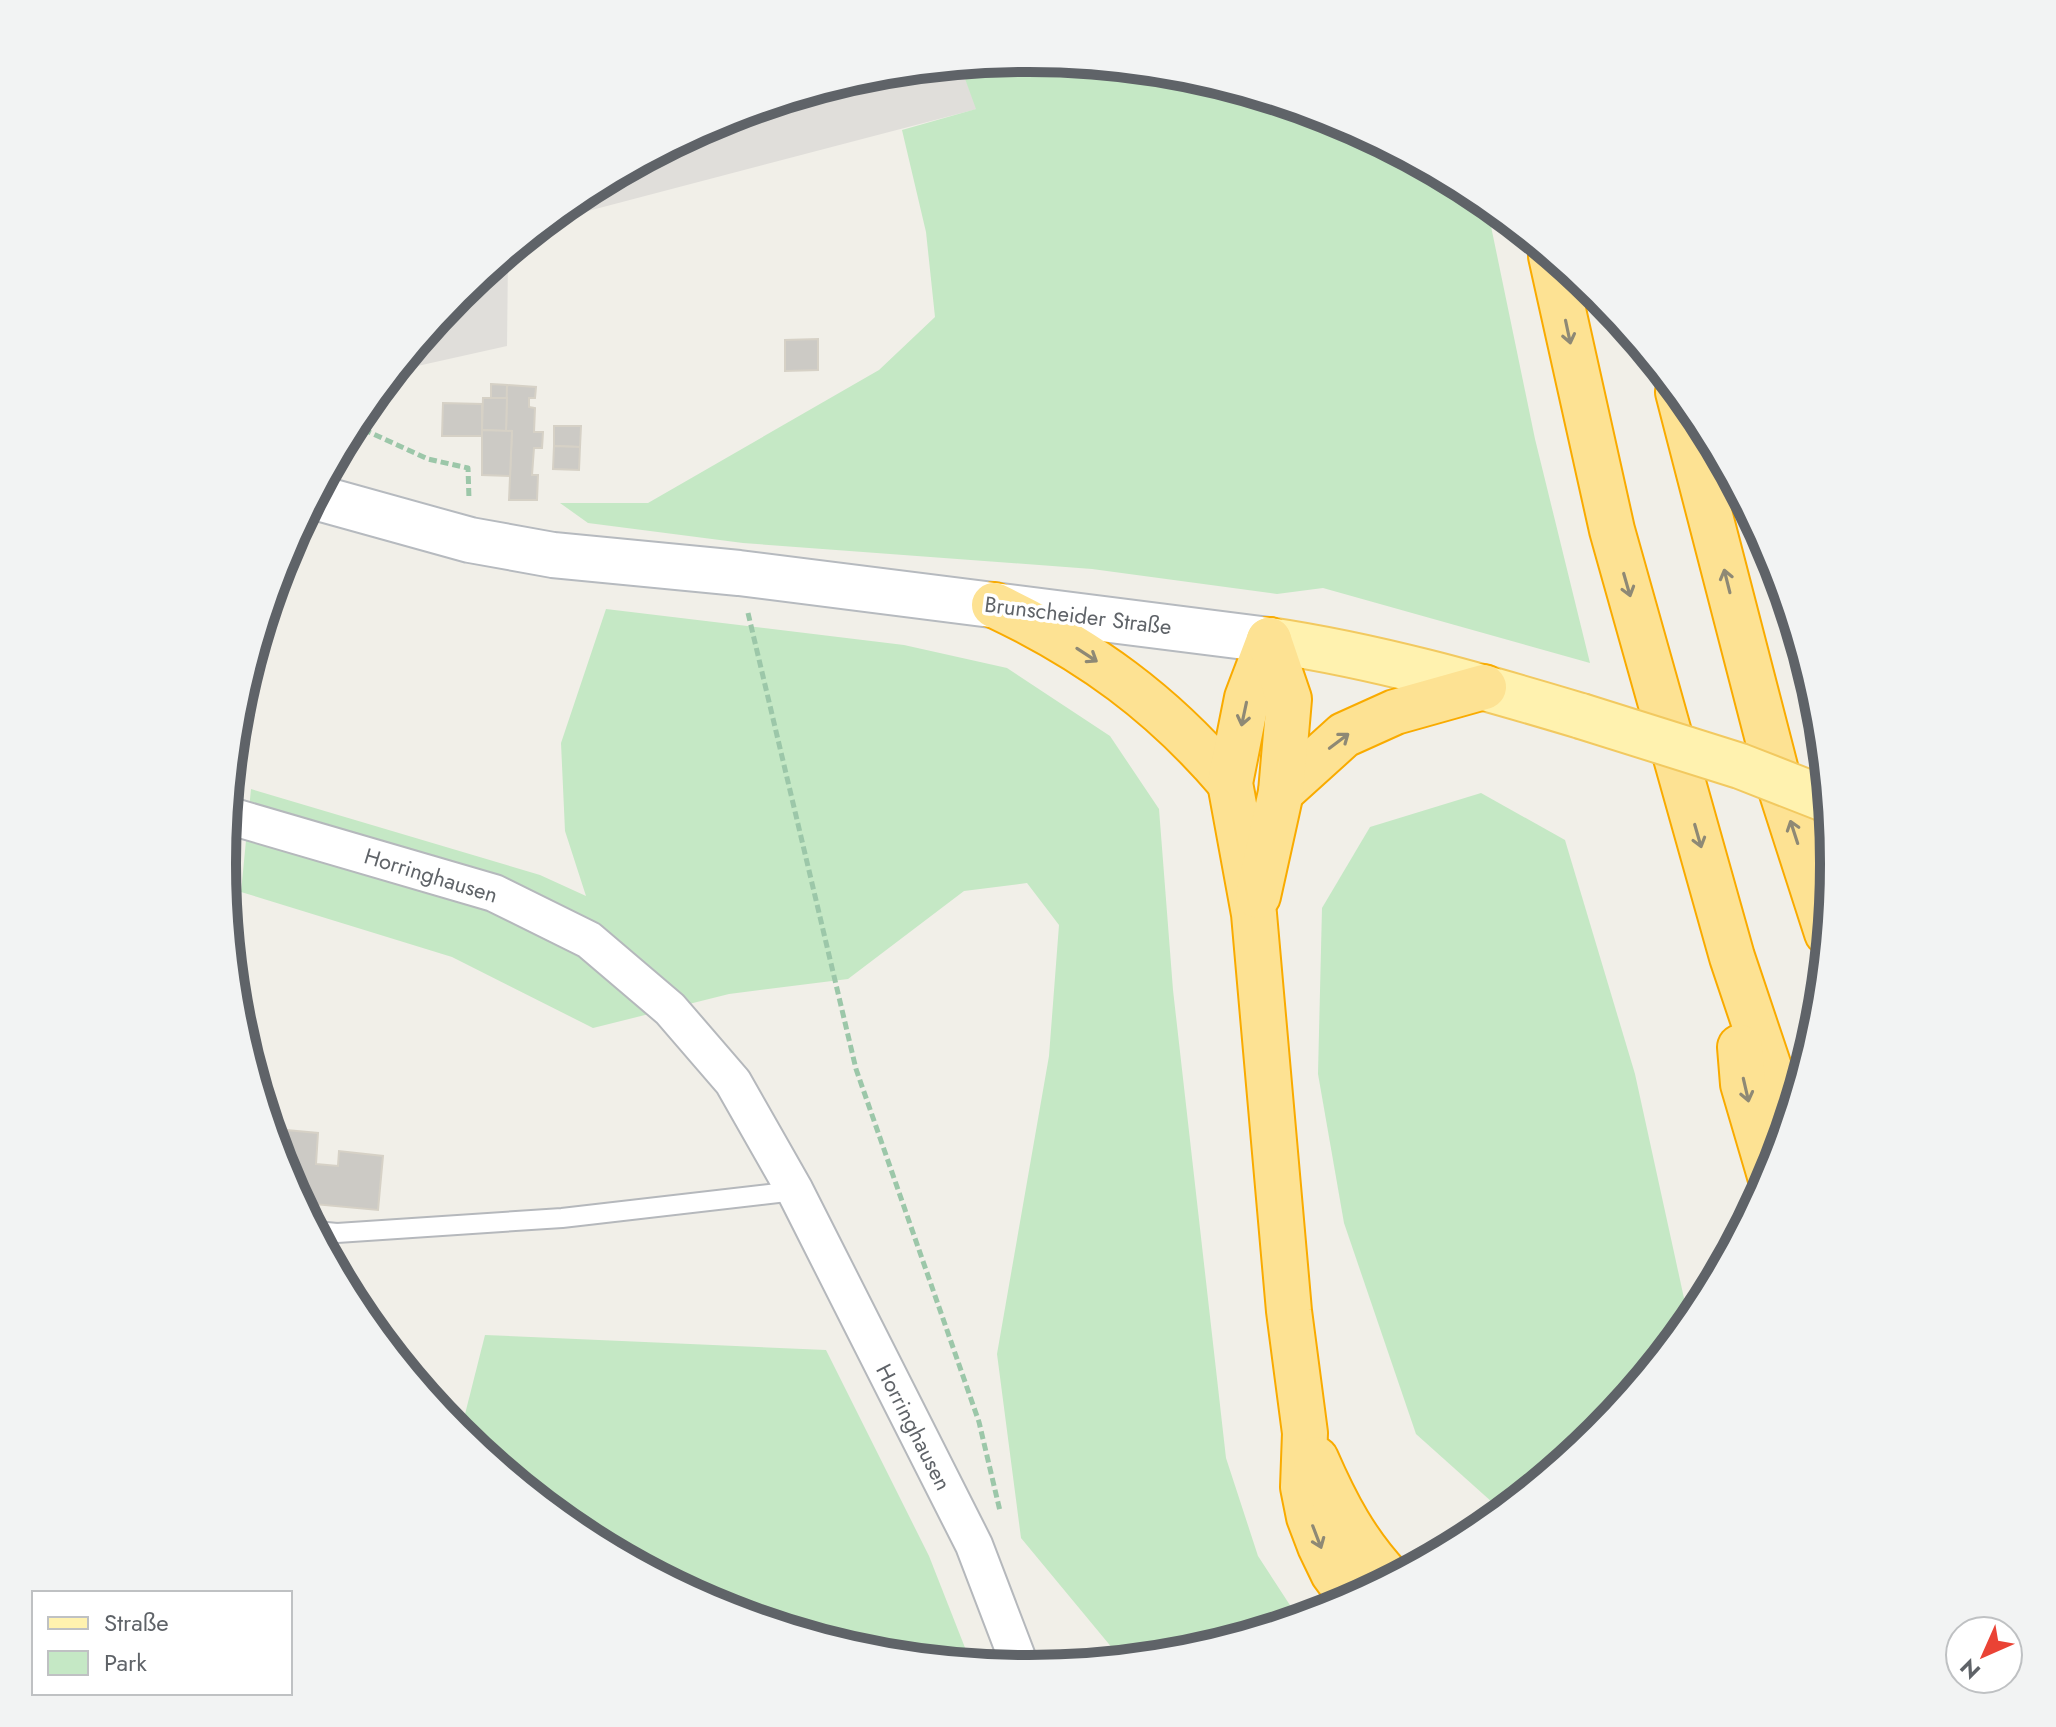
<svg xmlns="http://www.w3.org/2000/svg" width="2056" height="1727" viewBox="0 0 2056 1727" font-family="Jost,sans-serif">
	<rect width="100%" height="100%" fill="#f1efe8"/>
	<g fill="#e0deda">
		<polygon points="960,65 977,109 546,222 581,193 720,119 871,73"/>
		<polygon points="508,255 507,346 395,371 459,294"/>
	</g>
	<g fill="#c5e8c5">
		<polygon points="1028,58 1186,74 1337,119 1476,194 1486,202 1535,439 1590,663 1323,588 1277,594 1092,569 743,543 588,523 560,503 648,503 879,370 935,317 926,232 902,130 976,109 960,65"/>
		<polygon points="606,609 904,645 1007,668 1110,736 1159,809 1173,990 1226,1458 1258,1556 1299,1619 1185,1654 1117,1660 1113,1649 1021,1538 997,1354 1049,1056 1059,925 1027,883 964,891 848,979 729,994 593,1028 452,957 241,892 251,789 540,875 586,896 565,831 561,743"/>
		<polygon points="1481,793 1565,840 1635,1074 1689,1321 1597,1433 1502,1511 1416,1434 1344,1223 1318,1074 1322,908 1370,827"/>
		<polygon points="485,1335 826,1350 929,1556 971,1663 870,1653 719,1608 580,1533 460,1434"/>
	</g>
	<g fill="#cccac5" stroke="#d6d1c6" stroke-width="2">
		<polygon points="818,339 818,370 785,371 785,340"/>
		<polygon points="491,384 507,385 507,398 491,398"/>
		<polygon points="507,385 536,387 535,398 529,398 529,407 535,408 534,432 543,432 542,448 534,448 532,475 538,475 537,500 509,500 512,431 506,431"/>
		<polygon points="483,398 507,398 506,431 482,430"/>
		<polygon points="443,403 482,404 482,436 442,436"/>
		<polygon points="554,426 581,426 580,447 554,446"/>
		<polygon points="482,430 512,431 510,476 482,475"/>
		<polygon points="554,446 580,447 579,470 553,469"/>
		<polygon points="286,1130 318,1133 316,1164 338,1166 339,1151 383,1156 378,1210 314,1204 314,1207 302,1206 283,1170"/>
	</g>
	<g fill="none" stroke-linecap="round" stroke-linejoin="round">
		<g stroke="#b5b8bc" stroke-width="22">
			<polyline id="lane" points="316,1231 337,1233 562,1218 795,1191"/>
		</g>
		<g stroke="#b5b8bc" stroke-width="40">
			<polyline id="street" points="227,815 494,893 589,940 670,1009 733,1082 795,1191 974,1545 1021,1668"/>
		</g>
		<g stroke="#b6babf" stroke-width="48">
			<polyline id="secondary" points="315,497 470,540 553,555 739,573 1269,640"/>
		</g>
		<g stroke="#f2c960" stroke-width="48">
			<path id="primary" d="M 1269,640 C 1376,656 1478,685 1581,716"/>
		</g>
		<g stroke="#f9ab00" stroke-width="48">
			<g id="highway">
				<polyline points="1551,256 1612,530 1732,957 1787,1121"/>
				<polyline points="1678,392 1781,790 1827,933"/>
				<path d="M 994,605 C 1089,650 1162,703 1230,783"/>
				<polyline points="1269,640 1247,698 1230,783 1254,914 1289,1311 1305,1433 1303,1487 1309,1517 1320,1546 1333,1573 1352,1599"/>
				<polyline points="1281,792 1344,735 1395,712 1484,687"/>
				<polyline points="1258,896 1281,792 1289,699 1269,640"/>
				<polyline points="1740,1047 1743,1084 1770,1176"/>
				<path d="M 1316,1459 C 1336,1505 1356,1543 1390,1579"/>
			</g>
		</g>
		<g stroke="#9cc7a9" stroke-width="5" stroke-dasharray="8 4" stroke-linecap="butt">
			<polyline points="351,430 369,432 428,459 468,468 469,499"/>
			<polyline points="748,613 856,1069 979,1422 1000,1511"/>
		</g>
		<use href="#lane" stroke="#fff" stroke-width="18"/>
		<use href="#street" stroke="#fff" stroke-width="36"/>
		<use href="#secondary" stroke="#fff" stroke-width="44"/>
		<use href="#primary" stroke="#fff2af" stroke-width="44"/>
		<use href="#highway" stroke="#fde293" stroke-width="44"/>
		<g stroke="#f2c960" stroke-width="48" stroke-linecap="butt">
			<polyline id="primary-bridge" points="1581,716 1740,766 1827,800"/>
		</g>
		<use href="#primary-bridge" stroke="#fff2af" stroke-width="44"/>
	</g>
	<defs><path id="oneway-shaft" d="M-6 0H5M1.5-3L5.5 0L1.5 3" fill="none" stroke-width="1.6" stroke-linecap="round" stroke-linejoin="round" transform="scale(2)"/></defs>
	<g stroke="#8e8975">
		<use href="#oneway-shaft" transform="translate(1568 332) rotate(78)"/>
		<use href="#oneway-shaft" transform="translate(1727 581) rotate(-104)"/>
		<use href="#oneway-shaft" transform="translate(1627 585) rotate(74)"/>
		<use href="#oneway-shaft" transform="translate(1087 655) rotate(33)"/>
		<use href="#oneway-shaft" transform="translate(1244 714) rotate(102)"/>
		<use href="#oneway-shaft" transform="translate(1339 741) rotate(-37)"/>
		<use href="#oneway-shaft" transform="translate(1794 832) rotate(-108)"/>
		<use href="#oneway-shaft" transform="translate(1698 836) rotate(74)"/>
		<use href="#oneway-shaft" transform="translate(1746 1090) rotate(77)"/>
		<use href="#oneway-shaft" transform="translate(1317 1537) rotate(69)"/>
	</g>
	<g text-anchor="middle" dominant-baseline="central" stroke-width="7" stroke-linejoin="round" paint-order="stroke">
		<g font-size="22" fill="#5f6368" stroke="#fff">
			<text transform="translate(1078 615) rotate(7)">Brunscheider Straße</text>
			<text transform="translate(431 875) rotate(17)">Horringhausen</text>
			<text transform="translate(914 1427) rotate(63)">Horringhausen</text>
		</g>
	</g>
	<path d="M0 0H2056V1727H0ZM1027 72H1029A791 791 0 0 1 1820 863V864A791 791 0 0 1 1029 1655H1027A791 791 0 0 1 236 864V863A791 791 0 0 1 1027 72Z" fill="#f2f3f3" fill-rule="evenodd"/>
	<path fill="none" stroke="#5f6368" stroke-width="10" d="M1027 72H1029A791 791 0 0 1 1820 863V864A791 791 0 0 1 1029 1655H1027A791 791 0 0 1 236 864V863A791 791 0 0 1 1027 72Z"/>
	<rect x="32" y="1591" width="260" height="104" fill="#ffffff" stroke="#bfc1c3" stroke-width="2"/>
	<rect x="48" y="1617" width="40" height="12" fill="#fff2af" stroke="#bfc1c3" stroke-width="2"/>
	<text x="104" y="1631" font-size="24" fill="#5f6368">Straße</text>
	<rect x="48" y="1651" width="40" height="24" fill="#c5e8c5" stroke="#bfc1c3" stroke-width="2"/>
	<text x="104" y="1671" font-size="24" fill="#5f6368">Park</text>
	<g transform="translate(1984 1655) rotate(225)"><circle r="38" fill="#ffffff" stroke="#bfc1c3" stroke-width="2"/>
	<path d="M0-6L14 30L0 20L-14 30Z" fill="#ea4335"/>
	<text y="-12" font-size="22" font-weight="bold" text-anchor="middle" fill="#5f6368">N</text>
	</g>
</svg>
